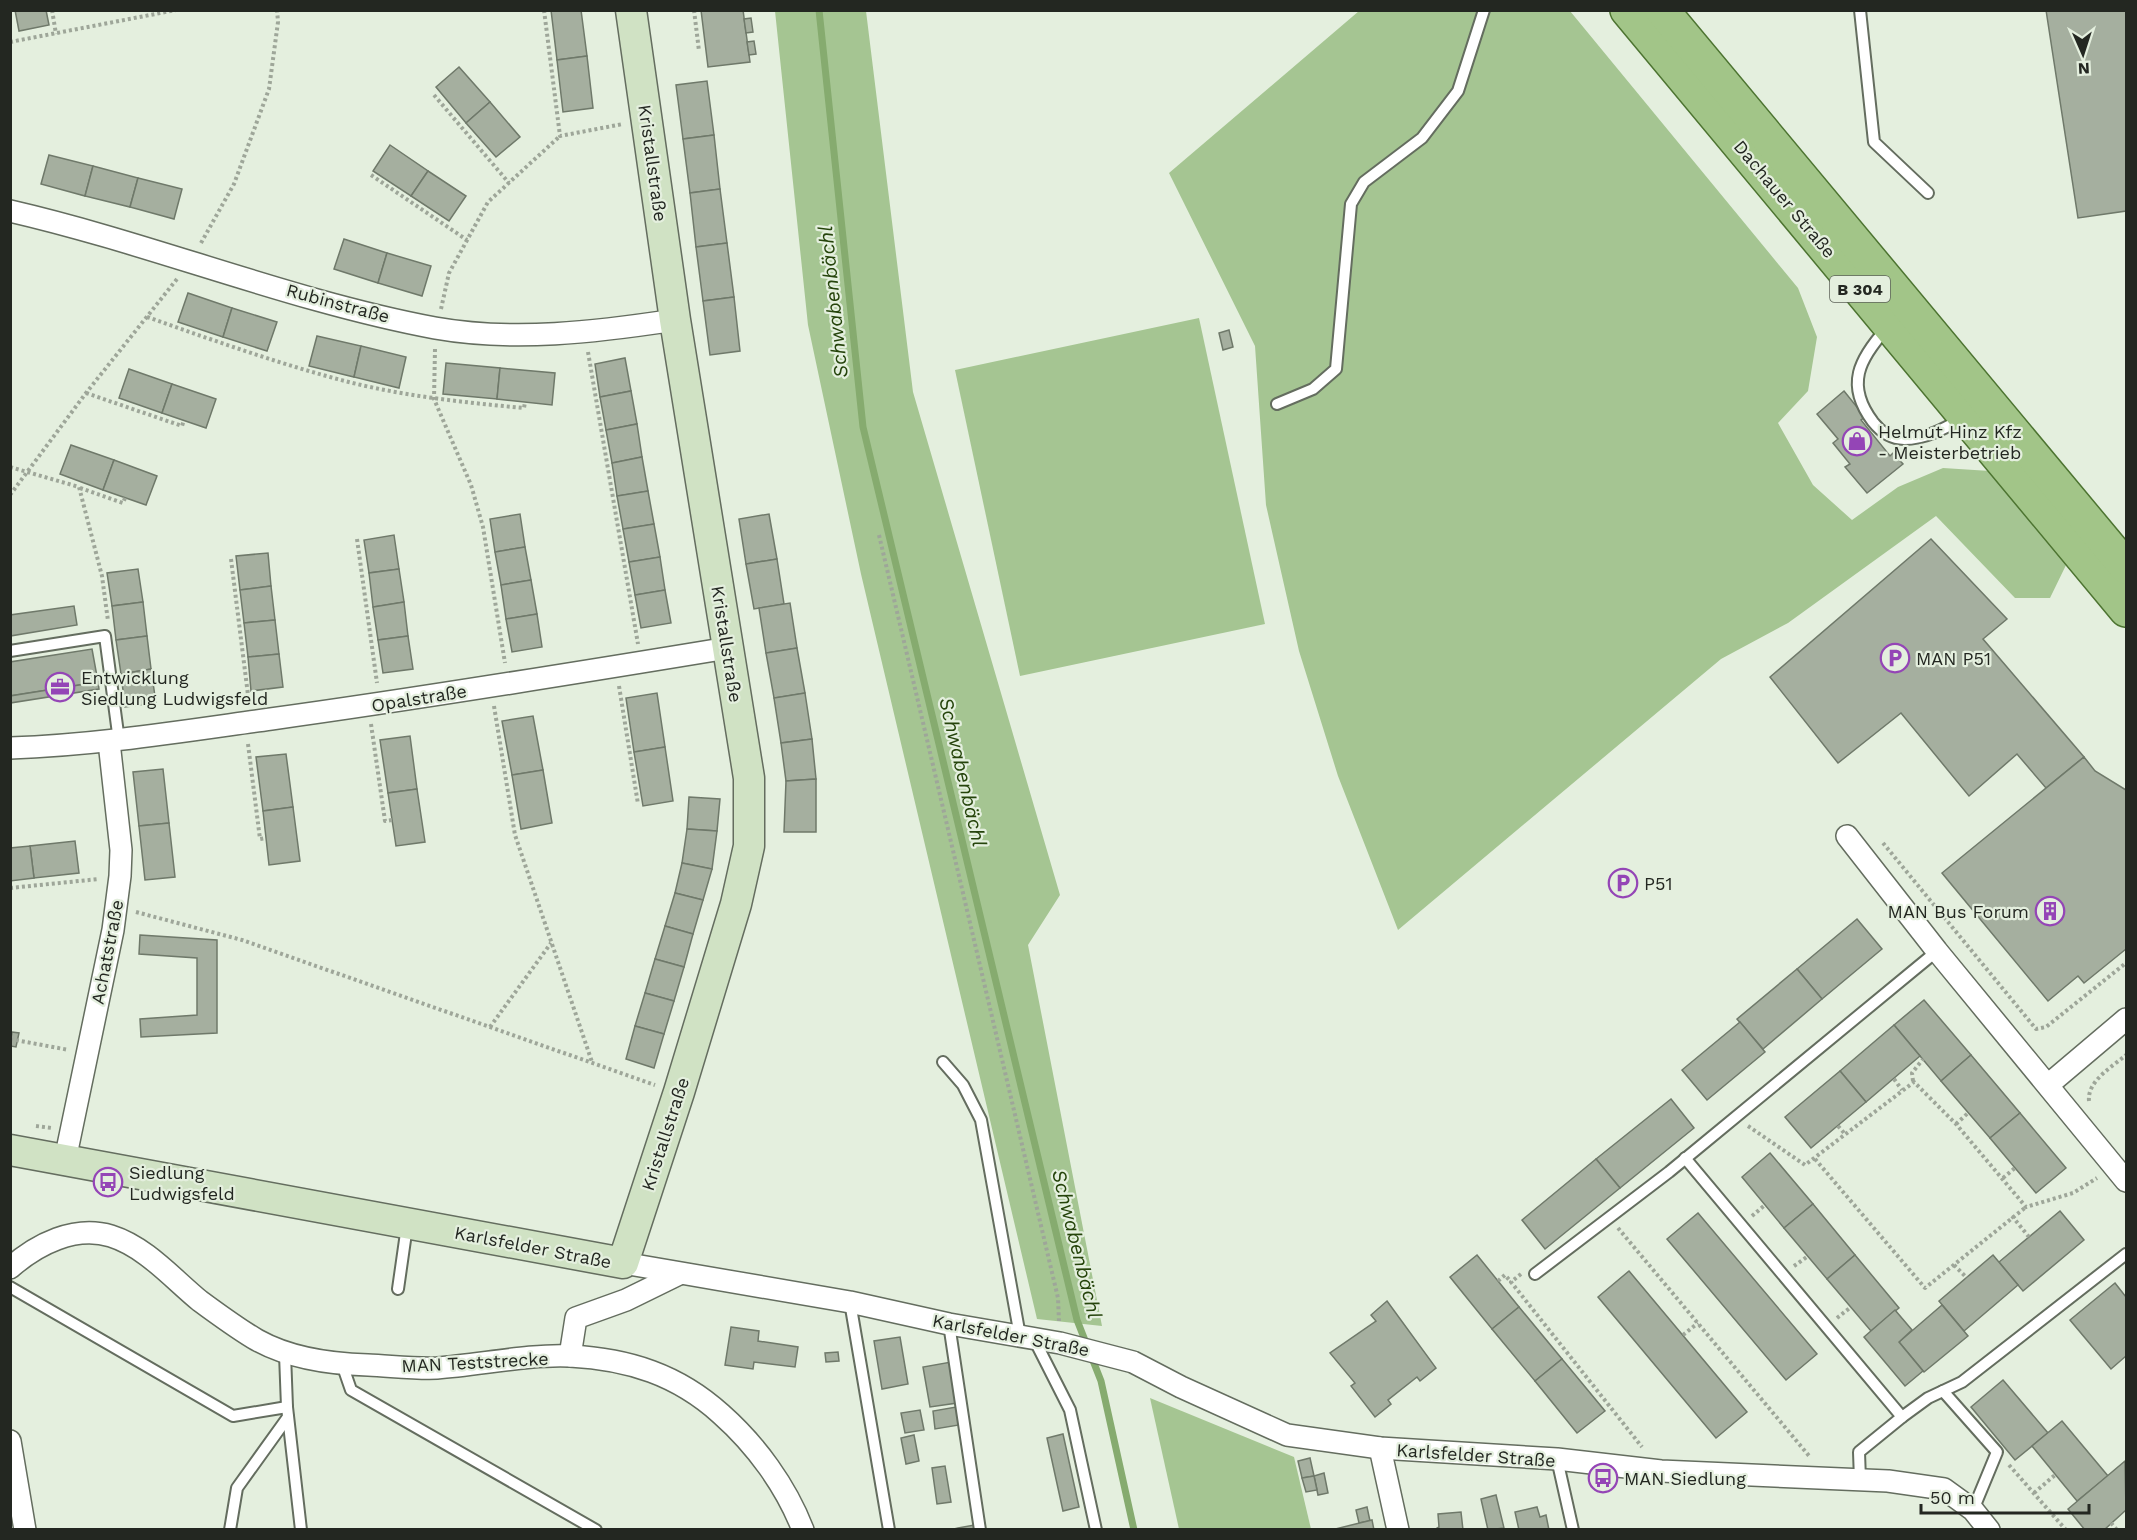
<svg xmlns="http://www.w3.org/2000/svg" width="2137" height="1540" viewBox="0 0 2137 1540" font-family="'Work Sans',sans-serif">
	<rect width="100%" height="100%" fill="#e4efde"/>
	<g fill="#a5c592">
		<polygon points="775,11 866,11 913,392 1060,895 1028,945 1102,1326 1037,1319 861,574 808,325"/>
		<polygon points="1359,11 1570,11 1798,288 1817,337 1808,391 1778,423 1813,485 1852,520 1898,487 1943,468 1990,471 2068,561 2050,598 2015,598 1936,516 1788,623 1721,659 1398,930 1338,776 1299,651 1266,505 1255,346 1169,173"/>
		<polygon points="1199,318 1265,624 1020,676 955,370"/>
		<polygon points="1150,1398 1294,1457 1311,1529 1179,1529"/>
	</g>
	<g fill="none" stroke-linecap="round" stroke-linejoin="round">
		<polyline stroke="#86ab6f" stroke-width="7" points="819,10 863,427 1077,1320 1101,1381 1134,1530"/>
	</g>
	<g fill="#a5af9f" stroke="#6f796a" stroke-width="1.5">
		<polygon points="15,10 46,10 49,25 19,31"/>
		<polygon points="551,10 581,10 587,56 557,60"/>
		<polygon points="701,10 743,10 750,62 708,67"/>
		<polygon points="2046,10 2126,10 2126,211 2078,218"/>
		<polygon points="751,18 753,32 746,33 744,19"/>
		<polygon points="754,41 756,54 749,55 747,42"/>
		<polygon points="587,56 593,108 563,112 557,60"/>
		<polygon points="459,67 490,102 466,123 436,87"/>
		<polygon points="707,81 714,135 683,139 676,85"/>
		<polygon points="490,102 520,137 496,157 466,123"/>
		<polygon points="714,135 720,189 690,193 683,139"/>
		<polygon points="390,145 428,171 411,196 373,171"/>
		<polygon points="49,155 93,166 85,196 41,184"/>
		<polygon points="93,166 138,178 130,207 85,196"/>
		<polygon points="428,171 466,196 449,221 411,196"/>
		<polygon points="138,178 182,189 174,219 130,207"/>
		<polygon points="720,189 727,243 696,247 690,193"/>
		<polygon points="344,239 387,253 378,283 334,269"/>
		<polygon points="727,243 734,297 703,301 696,247"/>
		<polygon points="387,253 431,266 422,296 378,283"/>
		<polygon points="188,293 232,308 223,337 178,322"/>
		<polygon points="734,297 740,351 710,355 703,301"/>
		<polygon points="232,308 277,322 267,351 223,337"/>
		<polygon points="1229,330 1233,347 1223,350 1219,333"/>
		<polygon points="317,336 361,346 354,377 309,366"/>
		<polygon points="361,346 406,357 399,388 354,377"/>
		<polygon points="625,358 631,391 600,397 595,364"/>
		<polygon points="446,363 500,368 497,399 443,394"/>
		<polygon points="500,368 555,373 552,405 497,399"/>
		<polygon points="129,369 172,384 162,413 119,398"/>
		<polygon points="172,384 216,399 206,428 162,413"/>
		<polygon points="631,391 637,424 606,430 600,397"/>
		<polygon points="1844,391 1865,417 1861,420 1890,456 1893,453 1903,464 1867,493 1845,467 1850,464 1833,443 1838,439 1817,414"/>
		<polygon points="637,424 642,457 612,463 606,430"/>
		<polygon points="71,445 114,460 103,490 60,474"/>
		<polygon points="642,457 648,491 617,496 612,463"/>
		<polygon points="114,460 157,476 146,505 103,490"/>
		<polygon points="648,491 654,524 623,529 617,496"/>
		<polygon points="520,514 525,547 495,552 490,519"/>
		<polygon points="769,514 777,559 746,564 739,519"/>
		<polygon points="654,524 660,557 629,562 623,529"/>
		<polygon points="394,535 399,569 369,573 364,540"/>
		<polygon points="1931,539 2007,619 1983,639 2084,757 2046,788 2017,754 1969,796 1901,713 1838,763 1770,677"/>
		<polygon points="525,547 531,580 501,585 495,552"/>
		<polygon points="268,553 271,586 240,590 236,556"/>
		<polygon points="660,557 665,590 635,595 629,562"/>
		<polygon points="777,559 784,604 754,609 746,564"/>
		<polygon points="138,569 143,602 112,606 107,573"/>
		<polygon points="399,569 404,602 373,607 369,573"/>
		<polygon points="531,580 537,614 506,619 501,585"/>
		<polygon points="271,586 275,620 244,623 240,590"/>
		<polygon points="665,590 671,623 641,628 635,595"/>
		<polygon points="143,602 147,636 116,640 112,606"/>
		<polygon points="404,602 408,636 378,640 373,607"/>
		<polygon points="790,603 797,648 766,653 759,608"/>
		<polygon points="74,606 77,625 10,636 10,615"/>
		<polygon points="537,614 542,647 512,652 506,619"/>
		<polygon points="275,620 279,654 248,657 244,623"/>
		<polygon points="147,636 151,669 121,674 116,640"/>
		<polygon points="408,636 413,669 383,673 378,640"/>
		<polygon points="797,648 805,693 774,698 766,653"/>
		<polygon points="92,649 98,682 10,696 10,662"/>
		<polygon points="279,654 283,687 251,691 248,657"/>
		<polygon points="151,669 156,703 125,707 121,674"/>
		<polygon points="98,682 99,689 10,703 10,696"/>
		<polygon points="657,693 665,747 634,752 626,698"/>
		<polygon points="805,693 812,739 781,743 774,698"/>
		<polygon points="533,716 543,770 512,775 502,721"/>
		<polygon points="410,736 417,789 388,793 380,740"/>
		<polygon points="812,739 816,779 786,781 781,743"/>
		<polygon points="665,747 673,801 643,806 634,752"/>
		<polygon points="286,754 293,807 263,811 256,757"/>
		<polygon points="2084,757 2095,771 2126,790 2126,949 2084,983 2078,976 2048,1001 1942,873"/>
		<polygon points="163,769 169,823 139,826 133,772"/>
		<polygon points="543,770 552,823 521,829 512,775"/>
		<polygon points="816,779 816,832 784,832 786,781"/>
		<polygon points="417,789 425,842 396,846 388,793"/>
		<polygon points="689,797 720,799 717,831 687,829"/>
		<polygon points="293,807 300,861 269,865 263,811"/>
		<polygon points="169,823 175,877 145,880 139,826"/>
		<polygon points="687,829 717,831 712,869 682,863"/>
		<polygon points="75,841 79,873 34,878 30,846"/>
		<polygon points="30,846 34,878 10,881 10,848"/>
		<polygon points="682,863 712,869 703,900 675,893"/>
		<polygon points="675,893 703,900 693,934 665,926"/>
		<polygon points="1857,919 1882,949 1822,999 1797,969"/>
		<polygon points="665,926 693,934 684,967 655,959"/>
		<polygon points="140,935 217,940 217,1033 141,1037 140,1019 197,1015 197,958 139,954"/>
		<polygon points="655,959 684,967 674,1001 645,993"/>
		<polygon points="1797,969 1822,999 1763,1049 1737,1019"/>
		<polygon points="645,993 674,1001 664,1034 635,1026"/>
		<polygon points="1924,1000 1971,1055 1941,1081 1894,1025"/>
		<polygon points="1740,1022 1765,1052 1707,1100 1682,1070"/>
		<polygon points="1894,1025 1920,1056 1866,1102 1840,1071"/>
		<polygon points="635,1026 664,1034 654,1068 626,1059"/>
		<polygon points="12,1032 19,1033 16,1047 10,1046"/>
		<polygon points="1971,1055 2020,1113 1990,1138 1941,1081"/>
		<polygon points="1840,1071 1866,1102 1811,1148 1785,1117"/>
		<polygon points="1671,1099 1694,1128 1620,1188 1596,1159"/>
		<polygon points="2020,1113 2066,1168 2036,1193 1990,1138"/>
		<polygon points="1770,1153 1813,1204 1784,1228 1742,1177"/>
		<polygon points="1596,1159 1620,1188 1545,1249 1522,1220"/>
		<polygon points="1813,1204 1855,1255 1827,1279 1784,1228"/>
		<polygon points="2060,1211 2084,1240 2023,1291 1999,1262"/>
		<polygon points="1698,1213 1817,1354 1786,1380 1667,1239"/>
		<polygon points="1477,1255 1519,1307 1492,1329 1450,1277"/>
		<polygon points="1855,1255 1899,1308 1871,1331 1827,1279"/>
		<polygon points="1993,1255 2018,1285 1964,1331 1939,1301"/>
		<polygon points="1629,1271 1747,1412 1716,1438 1598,1297"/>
		<polygon points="2115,1283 2126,1297 2126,1356 2111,1369 2070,1320"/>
		<polygon points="1387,1301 1436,1368 1420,1381 1417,1377 1388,1400 1391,1404 1375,1417 1351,1386 1355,1383 1330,1353 1376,1321 1371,1315"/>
		<polygon points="1942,1305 1968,1336 1924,1372 1899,1342"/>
		<polygon points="1519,1307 1562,1359 1535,1381 1492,1329"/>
		<polygon points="1895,1310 1912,1330 1899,1342 1923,1371 1905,1386 1864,1337"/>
		<polygon points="731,1327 759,1331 758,1341 798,1347 795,1367 754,1362 753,1369 725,1365"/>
		<polygon points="900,1337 908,1384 882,1389 874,1341"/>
		<polygon points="838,1352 839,1361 826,1362 825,1353"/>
		<polygon points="1562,1359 1605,1411 1577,1433 1535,1381"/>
		<polygon points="951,1362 957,1403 930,1407 923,1367"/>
		<polygon points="2003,1380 2048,1433 2015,1460 1971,1407"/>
		<polygon points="956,1407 959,1425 935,1429 933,1411"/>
		<polygon points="920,1410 924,1430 905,1433 901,1413"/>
		<polygon points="2062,1421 2108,1476 2077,1501 2032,1446"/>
		<polygon points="1063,1434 1079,1507 1063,1511 1047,1438"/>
		<polygon points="914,1435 919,1461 906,1464 901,1438"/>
		<polygon points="1310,1458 1314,1476 1302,1478 1298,1461"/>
		<polygon points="2125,1461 2126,1510 2104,1530 2085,1530 2068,1509"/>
		<polygon points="945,1466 951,1502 937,1504 932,1468"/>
		<polygon points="1324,1473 1328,1493 1318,1495 1314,1476"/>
		<polygon points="1314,1476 1317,1490 1306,1492 1302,1478"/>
		<polygon points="1496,1495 1504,1528 1488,1530 1481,1499"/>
		<polygon points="1367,1507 1370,1521 1359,1523 1356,1510"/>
		<polygon points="1537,1507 1540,1517 1546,1515 1549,1530 1519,1530 1515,1512"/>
		<polygon points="1461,1512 1463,1530 1434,1530 1439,1527 1438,1514"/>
		<polygon points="1372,1520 1374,1530 1335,1530 1335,1529"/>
		<polygon points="974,1525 975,1530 950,1530 958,1528"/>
	</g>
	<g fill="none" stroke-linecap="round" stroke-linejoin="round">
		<g stroke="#646d5f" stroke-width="14">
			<g id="lane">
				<polyline points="1860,10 1874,142 1928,193"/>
				<path d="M 1887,328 C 1859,359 1845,385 1873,422 C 1881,432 1890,439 1904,439 C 1925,439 1944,429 1961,419"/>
				<polyline points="1277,404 1313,389 1336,369 1351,204 1364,182 1422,138 1458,91 1484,10"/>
				<polyline points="10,651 105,636 119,741"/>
				<polyline points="943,1062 963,1085 981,1120 1020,1336"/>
				<polyline points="1685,1158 1902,1417 1928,1398 1962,1382 2126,1254"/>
				<polyline points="1535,1274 1669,1172 1937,951"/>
				<polyline points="10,1287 233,1416 287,1407"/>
				<polyline points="398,1289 407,1226"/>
				<polyline points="850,1302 889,1530"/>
				<polyline points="949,1324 980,1530"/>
				<polyline points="1034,1339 1070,1410 1096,1530"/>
				<polyline points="285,1354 287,1407 301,1530"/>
				<polyline points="342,1364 351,1390 596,1530"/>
				<polyline points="1943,1391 1997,1452 1973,1510"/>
				<polyline points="1557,1459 1573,1530"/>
				<polyline points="1860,1480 1859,1452 1902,1417"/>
				<polyline points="230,1530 237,1488 288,1417"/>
			</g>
		</g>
		<g stroke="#646d5f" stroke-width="24">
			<g id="street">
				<path d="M 10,211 C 153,244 291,301 435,328 C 514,342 596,332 675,320"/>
				<path d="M 10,748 C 98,745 184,731 271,719 C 424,698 576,673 728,648"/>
				<polyline points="1847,836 1937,951 2126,1181"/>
				<polyline points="2048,1085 2126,1019"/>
				<polyline points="65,1160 113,930 120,876 121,850 109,742"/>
				<polyline points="623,1263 850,1302 949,1324 1060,1343 1133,1362 1181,1387 1287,1435 1380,1448 1557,1459 1661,1471 1888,1481 1944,1489 1973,1510 1989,1530"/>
				<path d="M 10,1268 C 37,1244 75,1225 111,1236 C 146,1247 173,1279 200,1301 C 218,1314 238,1329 257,1340 C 291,1359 331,1364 368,1365 C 391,1366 415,1369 437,1368 C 479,1365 530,1354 570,1356 C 629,1359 678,1375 721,1414 C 756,1445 786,1486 803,1530"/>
				<polyline points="570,1356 576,1318 626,1300 679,1274"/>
				<polyline points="10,1441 25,1530"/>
				<polyline points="1380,1448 1398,1530"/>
			</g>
		</g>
		<g stroke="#646d5f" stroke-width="33">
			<polyline id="secondary" points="10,1150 623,1263 679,1092 736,904 749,846 749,778 675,320 631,10"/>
		</g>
		<g stroke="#4d7431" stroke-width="36">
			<g id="primary">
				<polyline points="1627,10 2126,610"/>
				<polyline points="1662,10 2126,567"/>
			</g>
		</g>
		<g stroke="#9ea699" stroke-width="4" stroke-dasharray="3 3" stroke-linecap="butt">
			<polyline points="52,10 56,34"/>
			<polyline points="544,10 560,136 623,124"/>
			<polyline points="694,10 699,51"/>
			<polyline points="10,42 176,10"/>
			<polyline points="434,95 509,183"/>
			<polyline points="371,175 467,240"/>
			<polyline points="201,243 234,184 269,89 278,22 277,10"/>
			<polyline points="441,309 449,273 488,202 560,136"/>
			<path d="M 147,317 C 207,338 268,360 330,377 C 393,395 459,402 524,408 L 525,402"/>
			<polyline points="435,349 434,399 471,485 483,527 505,663"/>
			<polyline points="588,352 638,644"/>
			<polyline points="86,393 182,426 184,420"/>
			<polyline points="10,467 79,487 102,576 108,621"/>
			<polyline points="80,488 123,503 125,498"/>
			<polyline points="10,495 86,393 177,279"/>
			<polyline points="879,535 1058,1298 1059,1321"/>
			<polyline points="357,539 377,683"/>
			<polyline points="231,559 249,703"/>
			<polyline points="619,686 638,804"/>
			<polyline points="494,706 515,835 592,1062"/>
			<polyline points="371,724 385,821 392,820"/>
			<polyline points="248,744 260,839 266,838"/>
			<polyline points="1883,843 2036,1029 2046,1027 2126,963"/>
			<polyline points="10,888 99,879"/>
			<polyline points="136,912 242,940 655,1085"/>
			<polyline points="490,1027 551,943"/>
			<polyline points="10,1039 69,1050"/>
			<polyline points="1894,1079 1902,1090"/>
			<polyline points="1913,1081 1912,1073 1923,1059"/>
			<path d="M 2089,1101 C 2087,1081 2112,1067 2126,1055"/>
			<polyline points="1956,1124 1968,1113"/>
			<polyline points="36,1126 52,1128"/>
			<polyline points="1748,1126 1805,1165 1914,1082 1956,1124 2026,1207 2073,1193 2097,1178"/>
			<polyline points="1838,1126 1845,1134"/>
			<polyline points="1815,1159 1925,1288 2026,1207"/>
			<polyline points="2003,1178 2015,1168"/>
			<polyline points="1752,1216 1765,1205"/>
			<polyline points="2012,1216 2029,1237"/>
			<polyline points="1618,1228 1810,1457"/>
			<polyline points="1954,1265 1967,1278"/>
			<polyline points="1794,1266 1808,1256"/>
			<polyline points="1521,1274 1511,1282 1642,1447"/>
			<polyline points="1498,1281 1505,1275 1511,1282"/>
			<polyline points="1837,1318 1851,1307"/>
			<polyline points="1683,1335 1698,1323"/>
			<polyline points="2009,1465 2066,1530"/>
			<polyline points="2034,1493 2055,1475"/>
			<polyline points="2111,1523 2117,1530"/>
		</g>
		<use href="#lane" stroke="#fff" stroke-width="10"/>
		<use href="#street" stroke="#fff" stroke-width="21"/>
		<use href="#secondary" stroke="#d0e2c4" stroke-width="30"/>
		<use href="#primary" stroke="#a2c588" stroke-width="33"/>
	</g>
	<defs>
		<g id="shop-ring" transform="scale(1.5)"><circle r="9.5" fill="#e4efde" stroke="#9445b6" stroke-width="1.5"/><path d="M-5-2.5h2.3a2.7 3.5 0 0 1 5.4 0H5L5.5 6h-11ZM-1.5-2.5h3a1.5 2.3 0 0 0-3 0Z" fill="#9445b6"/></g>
		<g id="parking-ring" transform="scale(1.5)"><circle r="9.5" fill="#e4efde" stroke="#9445b6" stroke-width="1.5"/><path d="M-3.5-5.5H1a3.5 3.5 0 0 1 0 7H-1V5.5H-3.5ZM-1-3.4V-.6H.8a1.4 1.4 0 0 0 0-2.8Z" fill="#9445b6"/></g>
		<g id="office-ring" transform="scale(1.5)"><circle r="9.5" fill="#e4efde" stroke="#9445b6" stroke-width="1.5"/><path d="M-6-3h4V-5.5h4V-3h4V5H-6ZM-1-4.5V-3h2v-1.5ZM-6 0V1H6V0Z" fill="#9445b6"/></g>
		<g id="building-ring" transform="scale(1.5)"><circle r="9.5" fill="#e4efde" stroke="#9445b6" stroke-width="1.5"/><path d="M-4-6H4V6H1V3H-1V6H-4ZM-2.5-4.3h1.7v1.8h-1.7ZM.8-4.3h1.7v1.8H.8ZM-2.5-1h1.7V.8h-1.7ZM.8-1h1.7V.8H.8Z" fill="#9445b6"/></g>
		<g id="bus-ring" transform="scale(1.5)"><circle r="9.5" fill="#e4efde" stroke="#9445b6" stroke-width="1.5"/><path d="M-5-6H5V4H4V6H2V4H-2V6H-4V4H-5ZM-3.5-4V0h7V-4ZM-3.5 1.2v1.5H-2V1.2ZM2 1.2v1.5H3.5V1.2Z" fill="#9445b6"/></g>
	</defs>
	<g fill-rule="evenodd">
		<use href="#shop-ring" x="1857" y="441"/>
		<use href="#parking-ring" x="1895" y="658"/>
		<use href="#office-ring" x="60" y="687"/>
		<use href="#parking-ring" x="1623" y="883"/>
		<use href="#building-ring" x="2050" y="911"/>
		<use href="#bus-ring" x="108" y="1182"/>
		<use href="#bus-ring" x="1603" y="1478"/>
	</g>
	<g text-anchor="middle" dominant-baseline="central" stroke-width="4.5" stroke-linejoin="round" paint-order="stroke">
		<rect fill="#e4efde" stroke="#5d635a" stroke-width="1.5" x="1830" y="276" width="60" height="26" rx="4.5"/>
		<g font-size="16" font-weight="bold" fill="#232721">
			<text x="1860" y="289">B 304</text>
		</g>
		<g font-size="18" fill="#232721" stroke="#e4efde">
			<text transform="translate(653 163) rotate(82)">Kristallstraße</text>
			<text transform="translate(1785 199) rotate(50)">Dachauer Straße</text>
			<text transform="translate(338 303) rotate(15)">Rubinstraße</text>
			<text transform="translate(727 644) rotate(81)">Kristallstraße</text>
			<text transform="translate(419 698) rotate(-9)">Opalstraße</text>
			<text transform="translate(107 952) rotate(-79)">Achatstraße</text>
			<text transform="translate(665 1134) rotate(-72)">Kristallstraße</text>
			<text transform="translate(533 1247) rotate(11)">Karlsfelder Straße</text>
			<text transform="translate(1011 1335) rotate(11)">Karlsfelder Straße</text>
			<text transform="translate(475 1362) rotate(-3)">MAN Teststrecke</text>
			<text transform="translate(1476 1455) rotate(4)">Karlsfelder Straße</text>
		</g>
		<g font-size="18" fill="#232721" stroke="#e4efde" text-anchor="start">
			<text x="1878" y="431">Helmut Hinz Kfz<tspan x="1878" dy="21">- Meisterbetrieb</tspan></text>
			<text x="1916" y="658">MAN P51</text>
			<text x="81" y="677">Entwicklung<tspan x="81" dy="21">Siedlung Ludwigsfeld</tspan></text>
			<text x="1644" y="883">P51</text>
			<text x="2029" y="911" text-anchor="end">MAN Bus Forum</text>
			<text x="129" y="1172">Siedlung<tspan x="129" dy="21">Ludwigsfeld</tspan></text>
			<text x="1624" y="1478">MAN Siedlung</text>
		</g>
		<g font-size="20" font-style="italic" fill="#25440b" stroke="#e4efde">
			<text transform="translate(833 302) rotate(-96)">Schwabenbächl</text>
			<text transform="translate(963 772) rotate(77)">Schwabenbächl</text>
			<text transform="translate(1077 1244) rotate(76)">Schwabenbächl</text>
		</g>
	</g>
	<rect width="2137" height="1540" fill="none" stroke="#232721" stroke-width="24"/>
	<g transform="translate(2083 54) rotate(177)" stroke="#e4efde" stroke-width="4.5" paint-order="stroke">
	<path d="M0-4.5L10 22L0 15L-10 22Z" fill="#232721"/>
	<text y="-9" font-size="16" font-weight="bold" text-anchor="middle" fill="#232721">N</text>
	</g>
	<path d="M1921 1504v9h168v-9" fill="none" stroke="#232721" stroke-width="3"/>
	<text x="1930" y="1504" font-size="18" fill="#232721" stroke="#e4efde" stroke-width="4.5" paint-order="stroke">50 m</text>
</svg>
